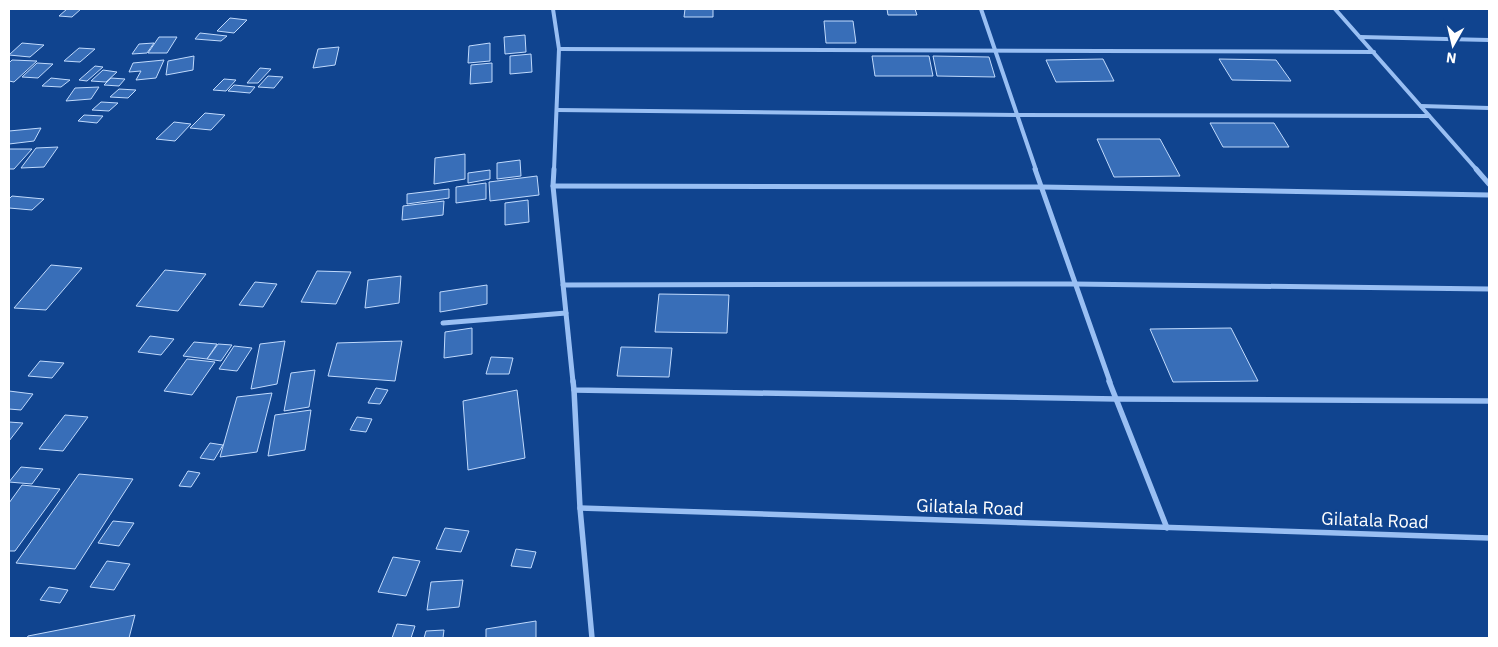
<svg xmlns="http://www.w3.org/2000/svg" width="1498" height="647" viewBox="0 0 1498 647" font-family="'IBM Plex Sans',sans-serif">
	<rect width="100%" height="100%" fill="#10448f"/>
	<g fill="#386eb8" stroke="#c0dafd">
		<polygon points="67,9 81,9 72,17 59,16"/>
		<polygon points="685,9 713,9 713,17 684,17"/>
		<polygon points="887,9 915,9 917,15 888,15"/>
		<polygon points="230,18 247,20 234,33 217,31"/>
		<polygon points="824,21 853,21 856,43 826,43"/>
		<polygon points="200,33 227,36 221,41 195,39"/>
		<polygon points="525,35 526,52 505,54 504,37"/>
		<polygon points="159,37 177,37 167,53 148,53"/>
		<polygon points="22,43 44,45 30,57 9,55"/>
		<polygon points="154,43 147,53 132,54 139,44"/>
		<polygon points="490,43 490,61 468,63 469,46"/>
		<polygon points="339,47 335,65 313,68 318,49"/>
		<polygon points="79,48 95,49 80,62 64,61"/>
		<polygon points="531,54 532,72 510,74 510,56"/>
		<polygon points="194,56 193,70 166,75 168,61"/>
		<polygon points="872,56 929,56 933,76 875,76"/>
		<polygon points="933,56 989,57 995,77 937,76"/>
		<polygon points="1103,59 1114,81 1056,82 1046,60"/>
		<polygon points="1219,59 1276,60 1291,81 1232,80"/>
		<polygon points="12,60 37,61 14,82 9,81 9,63"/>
		<polygon points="164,60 156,78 136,80 141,71 129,72 133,63"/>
		<polygon points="37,63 53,64 38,78 22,77"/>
		<polygon points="492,63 492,82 470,84 471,65"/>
		<polygon points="95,66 103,67 87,81 79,80"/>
		<polygon points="260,68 271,69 258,83 247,83"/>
		<polygon points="103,70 117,72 106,82 91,81"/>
		<polygon points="268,76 283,77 274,88 258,87"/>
		<polygon points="51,78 70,80 61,87 42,86"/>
		<polygon points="111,78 125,79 119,86 104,85"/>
		<polygon points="224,79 236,80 226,91 213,90"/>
		<polygon points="234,85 255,87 250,93 228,91"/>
		<polygon points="99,87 91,99 66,101 75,88"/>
		<polygon points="119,89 136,90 128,98 110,97"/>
		<polygon points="101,102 118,103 109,111 92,110"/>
		<polygon points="205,113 225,115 211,130 190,128"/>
		<polygon points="84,115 103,116 97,123 78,121"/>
		<polygon points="174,122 191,124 175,141 156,139"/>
		<polygon points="1210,123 1274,123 1289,147 1223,147"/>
		<polygon points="41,128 34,141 9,144 9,131"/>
		<polygon points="1097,139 1160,139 1180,176 1114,177"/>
		<polygon points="58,147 44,167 21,168 36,148"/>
		<polygon points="9,149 32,149 14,169 9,169"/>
		<polygon points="465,154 465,179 434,184 435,158"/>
		<polygon points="520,160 521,176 497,179 497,163"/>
		<polygon points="490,170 490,179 468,183 468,173"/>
		<polygon points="537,176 539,195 490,201 489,182"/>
		<polygon points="486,183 486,199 456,203 456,187"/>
		<polygon points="449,189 449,198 407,204 407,194"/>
		<polygon points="12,196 44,199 32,210 9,208 9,199"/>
		<polygon points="528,200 529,222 505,225 505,203"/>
		<polygon points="444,201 443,215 402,220 403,206"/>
		<polygon points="51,265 82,268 46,310 14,308"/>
		<polygon points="165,270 206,274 178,311 136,306"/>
		<polygon points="317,271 351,272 336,304 301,302"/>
		<polygon points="401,276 399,303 365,308 368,280"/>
		<polygon points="255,282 277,284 263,307 239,305"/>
		<polygon points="487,285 487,304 440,312 440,292"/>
		<polygon points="659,294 729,295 727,333 655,332"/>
		<polygon points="472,328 472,354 444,358 445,332"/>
		<polygon points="1231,328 1258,381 1173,382 1150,329"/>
		<polygon points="150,336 174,339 161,355 138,352"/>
		<polygon points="285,341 277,384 251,389 260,344"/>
		<polygon points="402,341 395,381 328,376 337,343"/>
		<polygon points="194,342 217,344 207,359 183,356"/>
		<polygon points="218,344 232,345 221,361 207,359"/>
		<polygon points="234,346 252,348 237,371 219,369"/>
		<polygon points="621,347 672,348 669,377 617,376"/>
		<polygon points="491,357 513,358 509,374 486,374"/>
		<polygon points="187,359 215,362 192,395 164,391"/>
		<polygon points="40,361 64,363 52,378 28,376"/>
		<polygon points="315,370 309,407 284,411 291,373"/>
		<polygon points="376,388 388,390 380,404 368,403"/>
		<polygon points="517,390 525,458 468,470 463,401"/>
		<polygon points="9,391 33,394 21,410 9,409"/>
		<polygon points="272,393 257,452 220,457 237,397"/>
		<polygon points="311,410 305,450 268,456 275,415"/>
		<polygon points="65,415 88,417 63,451 39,449"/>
		<polygon points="357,417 372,419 366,432 350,430"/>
		<polygon points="9,422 23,423 9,441"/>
		<polygon points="210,443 223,445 214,460 200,458"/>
		<polygon points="21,467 43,469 32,484 9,482"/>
		<polygon points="188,471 200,473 191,487 179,486"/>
		<polygon points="79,474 133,479 75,569 16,563"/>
		<polygon points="22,485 60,489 15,551 9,551 9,503"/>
		<polygon points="113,521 134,523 119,546 98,543"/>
		<polygon points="445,528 469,531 461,552 436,549"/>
		<polygon points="516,549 536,552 531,568 511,566"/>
		<polygon points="393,557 420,561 406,596 378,592"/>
		<polygon points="107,561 130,564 114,590 90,587"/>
		<polygon points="463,580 459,607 427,610 431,582"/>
		<polygon points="49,587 68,590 60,603 40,600"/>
		<polygon points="135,615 129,638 27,638 28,636"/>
		<polygon points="536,621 536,638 486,638 486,629"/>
		<polygon points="397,624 415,626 411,638 392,638"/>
		<polygon points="444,630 443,638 424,638 426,631"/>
	</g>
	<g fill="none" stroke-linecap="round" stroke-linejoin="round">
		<g stroke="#99bff3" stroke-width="4">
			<polyline points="553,9 559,49 554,170"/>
			<polyline points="981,9 1036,170"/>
			<polyline points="1335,9 1477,170"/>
			<polyline points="1360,37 1489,40"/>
			<polyline points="559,49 1374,52"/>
			<polyline points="1421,106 1489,108"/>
			<polyline points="557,110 1017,115 1429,116"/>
		</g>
		<g stroke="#99bff3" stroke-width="5">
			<polyline points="554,169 553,186 573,382"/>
			<polyline points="1035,169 1110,382"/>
			<polyline points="1476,169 1489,184"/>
			<polyline points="553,186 1042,187 1489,195"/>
			<polyline points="563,285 1074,284 1489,289"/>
			<polyline points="443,323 566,313"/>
		</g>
		<g stroke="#99bff3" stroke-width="5.5">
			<polyline points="573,381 574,390 1116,399 1489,401"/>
			<polyline points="1109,381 1167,528"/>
			<polyline points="574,390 580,508 592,638"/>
			<polyline points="580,508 1489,538"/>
		</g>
	</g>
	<g text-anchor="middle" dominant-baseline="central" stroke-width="4" stroke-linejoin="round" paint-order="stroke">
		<g font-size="18" fill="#fff" stroke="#10448f">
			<text transform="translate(970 507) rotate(2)">Gilatala Road</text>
			<text transform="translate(1375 520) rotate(2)">Gilatala Road</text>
		</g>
	</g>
	<rect width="1498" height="647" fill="none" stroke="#ffffff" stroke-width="20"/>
	<g transform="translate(1453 45) rotate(188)" stroke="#10448f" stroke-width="4" paint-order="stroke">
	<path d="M0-4L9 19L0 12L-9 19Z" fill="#ffffff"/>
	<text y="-8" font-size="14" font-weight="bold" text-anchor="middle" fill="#ffffff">N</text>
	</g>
</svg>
